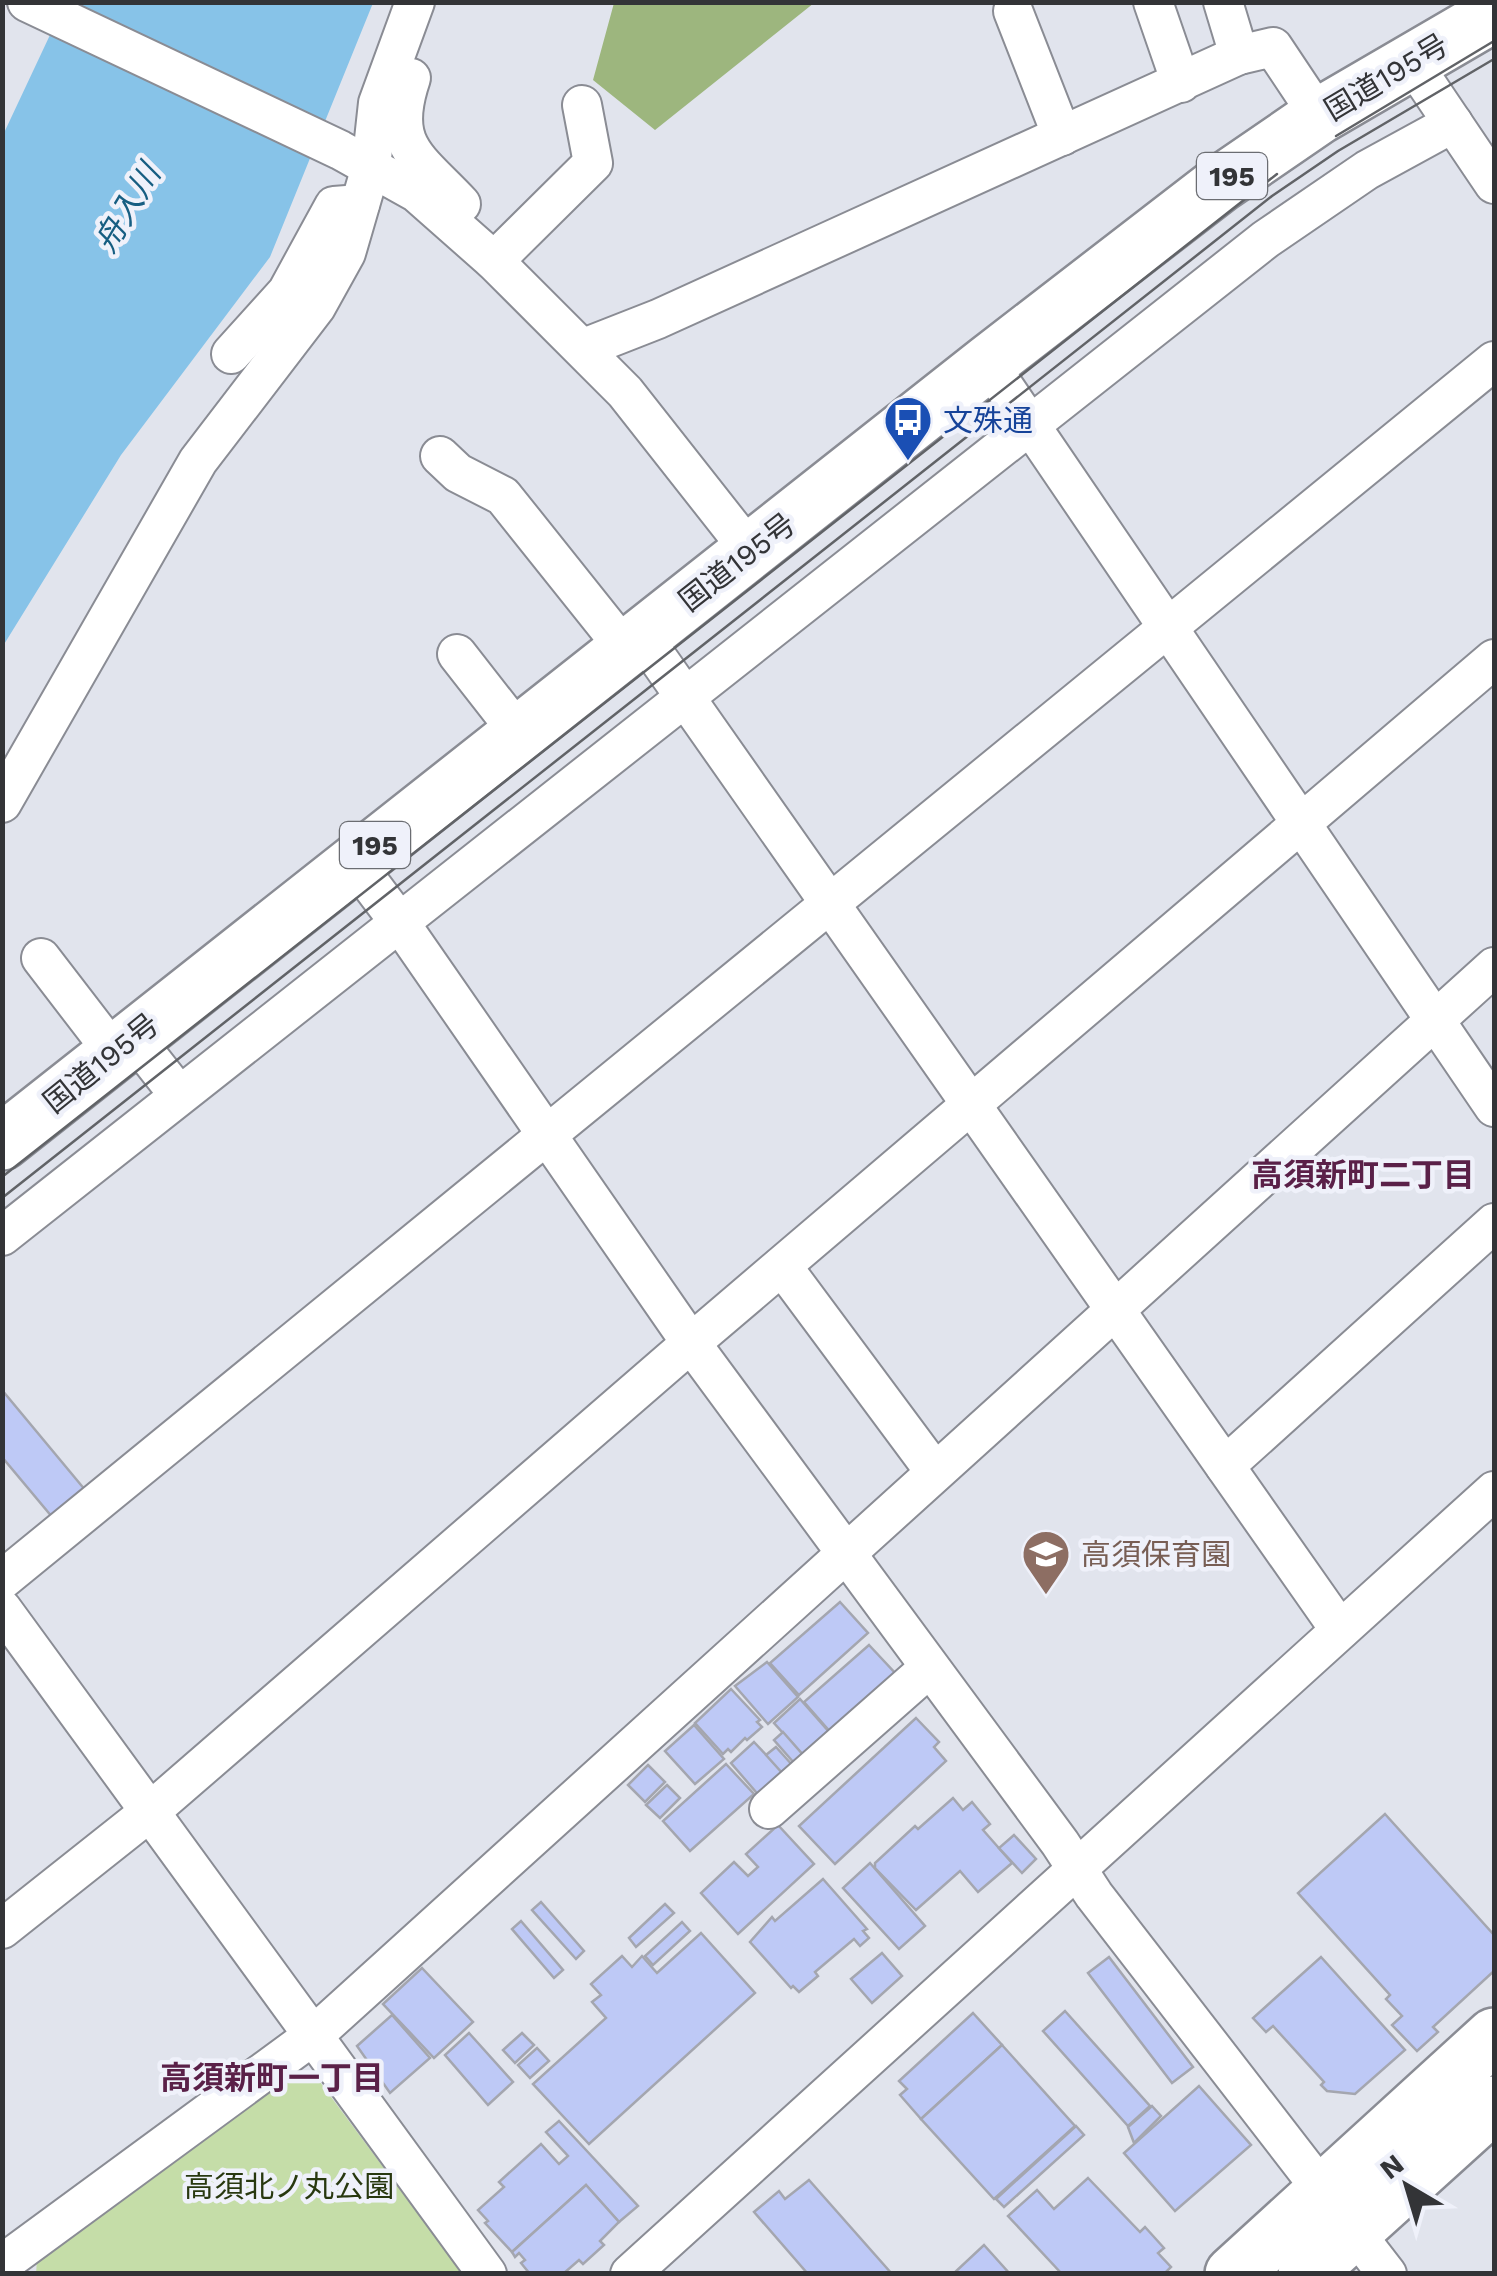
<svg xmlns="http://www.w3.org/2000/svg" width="1497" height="2276" viewBox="0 0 1497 2276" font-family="'Work Sans','Noto Sans JP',sans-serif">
	<rect width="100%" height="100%" fill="#e1e4ed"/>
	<polygon fill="#c5dda8" points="295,2071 314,2074 462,2273 36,2274 37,2260"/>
	<polygon fill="#9db67e" points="614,3 614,2 814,3 655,130 593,80"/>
	<polygon fill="#87c3e8" points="65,3 373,3 270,257 121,455 3,646 3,135"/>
	<g fill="#bec9f6" stroke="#a4a6af" stroke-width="2.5">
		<polygon points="2,1390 86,1491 53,1518 2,1457"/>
		<polygon points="840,1602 868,1633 799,1695 770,1663"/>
		<polygon points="869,1645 896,1674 833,1735 804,1702"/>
		<polygon points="767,1662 798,1697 768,1724 735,1686"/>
		<polygon points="731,1689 760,1720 757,1722 762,1727 747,1740 745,1738 731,1752 728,1749 723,1754 695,1723"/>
		<polygon points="800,1699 830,1733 804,1756 774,1723"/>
		<polygon points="916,1718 939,1742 934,1747 946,1761 835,1864 799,1826"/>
		<polygon points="694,1725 724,1759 695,1784 665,1751"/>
		<polygon points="783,1732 804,1756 795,1764 774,1740"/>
		<polygon points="754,1742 787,1777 762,1799 731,1763"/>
		<polygon points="776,1747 794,1767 784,1775 766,1755"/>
		<polygon points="726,1764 754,1794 690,1851 663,1821"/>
		<polygon points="648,1765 665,1782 645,1802 628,1785"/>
		<polygon points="667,1785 680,1798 660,1818 646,1805"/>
		<polygon points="953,1798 963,1810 972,1802 990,1824 983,1830 1012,1863 978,1892 960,1871 916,1910 875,1868 875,1863 915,1826 918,1829"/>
		<polygon points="1385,1814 1494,1935 1494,1971 1433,2027 1438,2032 1417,2051 1392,2025 1402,2016 1386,1999 1390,1995 1298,1893"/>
		<polygon points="778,1825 814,1864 738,1934 701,1893 734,1862 748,1876 758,1867 746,1854"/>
		<polygon points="1014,1835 1036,1859 1022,1873 999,1848"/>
		<polygon points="870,1863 925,1926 899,1949 843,1888"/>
		<polygon points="823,1879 867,1929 863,1931 869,1938 860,1946 854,1939 815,1972 818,1976 799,1992 793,1986 791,1988 750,1942 772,1917 775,1921"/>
		<polygon points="541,1902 584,1951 576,1959 532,1910"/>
		<polygon points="665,1904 674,1913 636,1947 629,1938"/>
		<polygon points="521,1921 563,1970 554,1978 512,1929"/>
		<polygon points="682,1922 690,1931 653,1965 645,1956"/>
		<polygon points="701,1933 755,1993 589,2144 533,2084 606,2018 592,2002 601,1995 591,1984 622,1956 632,1967 642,1956 657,1973"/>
		<polygon points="882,1953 902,1976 872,2003 851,1979"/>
		<polygon points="1109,1957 1193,2067 1172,2083 1088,1973"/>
		<polygon points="1321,1957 1405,2050 1355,2094 1327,2091 1321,2085 1324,2082 1273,2026 1266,2032 1253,2018"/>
		<polygon points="422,1968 473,2022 434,2058 383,2004"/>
		<polygon points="1065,2011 1150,2106 1128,2126 1043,2031"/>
		<polygon points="973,2013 1002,2045 921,2119 900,2095 907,2089 899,2081"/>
		<polygon points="392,2015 430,2058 390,2093 357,2046"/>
		<polygon points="469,2033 513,2082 488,2105 445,2055"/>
		<polygon points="522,2033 534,2045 515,2063 503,2050"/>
		<polygon points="1002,2045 1075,2126 994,2199 921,2119"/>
		<polygon points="537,2048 549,2061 530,2078 518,2065"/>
		<polygon points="1199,2086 1251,2145 1175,2211 1124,2153"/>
		<polygon points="1152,2106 1161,2116 1134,2143 1128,2127"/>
		<polygon points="559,2121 638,2206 619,2222 586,2185 512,2252 485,2223 488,2221 478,2210 504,2187 499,2182 541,2144 559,2164 568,2156 546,2132"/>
		<polygon points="1076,2126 1084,2135 1004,2207 996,2199"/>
		<polygon points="1088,2178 1140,2232 1145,2227 1164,2248 1158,2253 1171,2267 1164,2274 1062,2274 1008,2216 1037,2190 1054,2209"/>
		<polygon points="809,2180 892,2274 808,2274 754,2212 779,2191 785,2199"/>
		<polygon points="586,2185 619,2222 600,2241 604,2245 583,2264 579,2260 563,2274 530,2274 521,2263 525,2260 519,2253 515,2257 512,2252"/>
		<polygon points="984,2245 1010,2274 953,2274"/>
	</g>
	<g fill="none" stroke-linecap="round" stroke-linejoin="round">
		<g stroke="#8a8c94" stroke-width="42">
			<g id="minor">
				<polyline points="27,2 340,150 417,193 494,261 625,392 751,552"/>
				<polyline points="1153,2 1181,83"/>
				<polyline points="1223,2 1239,55"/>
				<polyline points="1013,11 1062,136"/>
				<polyline points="1411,61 1494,184"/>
				<path d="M 411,78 C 388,146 417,157 461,204"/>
				<polyline points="494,261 593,163 582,105"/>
				<polyline points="584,348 658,319 1239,55 1273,47 1319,116"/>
				<polyline points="231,354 287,292 334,206 360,204"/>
				<polyline points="988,363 1494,1107"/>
				<polyline points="440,456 458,473 503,496 614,635 641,637 659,660 1340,1630"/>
				<polyline points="457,654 518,732"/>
				<polyline points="2,803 198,461 316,307 346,253 371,167 378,103 415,2"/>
				<polyline points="354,862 400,923 691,1343 1060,1843 1094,1895 1387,2274"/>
				<polyline points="41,958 114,1053"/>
				<polyline points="134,1038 179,1095"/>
				<polyline points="2,1236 1266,239 1367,170 1453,123"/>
				<polyline points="782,1266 935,1472"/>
				<polyline points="1225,1466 1494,1223"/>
				<polyline points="2,1580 1494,361"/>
				<polyline points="2,1609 487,2274"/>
				<polyline points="769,1809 928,1669"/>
				<polyline points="2,1929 152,1810 691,1343 1494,659"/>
				<polyline points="2,2264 314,2035 1494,967"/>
				<polyline points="630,2274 1494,1491"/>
			</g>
		</g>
		<g stroke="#8a8c94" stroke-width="60">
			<g id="highway">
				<polyline points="2,1142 988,363 1220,184 1319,116 1494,14"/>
				<polyline points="1233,2274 1494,2036"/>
				<polyline points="1306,2274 1494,2104"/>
			</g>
		</g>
		<use href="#minor" stroke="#fff" stroke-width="38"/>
		<use href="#highway" stroke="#fff" stroke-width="55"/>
		<g stroke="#616367" stroke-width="2.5">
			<polyline points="1336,136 1494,41"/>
			<polyline points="2,1177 1277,174"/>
			<polyline points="2,1198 1272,196 1338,151 1494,59"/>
		</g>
	</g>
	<defs>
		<g id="bus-pin" transform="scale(2.5)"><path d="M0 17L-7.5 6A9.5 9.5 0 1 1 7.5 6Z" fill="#1a4fb4" stroke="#eff1fa"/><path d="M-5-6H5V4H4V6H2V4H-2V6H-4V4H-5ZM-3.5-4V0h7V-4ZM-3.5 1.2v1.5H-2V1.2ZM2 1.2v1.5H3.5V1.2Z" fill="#fff"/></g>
		<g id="school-pin" transform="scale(2.5)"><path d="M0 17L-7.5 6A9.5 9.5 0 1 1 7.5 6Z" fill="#8d6e63" stroke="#eff1fa"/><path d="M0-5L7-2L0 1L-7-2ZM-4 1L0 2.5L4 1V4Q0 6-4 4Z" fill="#fff"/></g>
	</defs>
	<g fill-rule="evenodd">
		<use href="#bus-pin" x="908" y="420"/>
		<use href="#school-pin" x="1046" y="1554"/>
	</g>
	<g text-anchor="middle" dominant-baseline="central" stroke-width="9" stroke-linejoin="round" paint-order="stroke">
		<g fill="#eff1fa" stroke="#6b6d72" stroke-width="2.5">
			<rect x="1197" y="153" width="70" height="46" rx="8"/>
			<rect x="340" y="822" width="70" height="46" rx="8"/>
		</g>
		<g font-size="28" font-weight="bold" fill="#333437">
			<text x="1232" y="176">195</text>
			<text x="375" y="845">195</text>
		</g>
		<g font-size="30" fill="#333437" stroke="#eff1fa">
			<text transform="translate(1386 77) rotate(-31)">国道195号</text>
			<text transform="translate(737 562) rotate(-38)">国道195号</text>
			<text transform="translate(101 1063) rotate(-39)">国道195号</text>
		</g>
		<g font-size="30" fill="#164399" stroke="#eff1fa" text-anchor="start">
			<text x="943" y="420">文殊通</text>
		</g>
		<g font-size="30" fill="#785e54" stroke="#eff1fa" text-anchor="start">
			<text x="1081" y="1554">高須保育園</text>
		</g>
		<g font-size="30" fill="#28380f" stroke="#eff1fa">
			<text x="289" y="2186">高須北ノ丸公園</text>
		</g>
		<g font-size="32" font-style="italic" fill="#175e82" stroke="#eff1fa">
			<text transform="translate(127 208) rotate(-59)">舟入川</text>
		</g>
		<g font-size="32" font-weight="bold" fill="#5a2048" stroke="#eff1fa">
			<text x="1363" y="1175">高須新町二丁目</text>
			<text x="272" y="2078">高須新町一丁目</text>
		</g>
	</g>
	<rect width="1497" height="2276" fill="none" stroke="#333437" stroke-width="10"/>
	<g transform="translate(1407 2186) rotate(322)" stroke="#eff1fa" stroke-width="8" paint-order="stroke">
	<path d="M0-8L18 38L0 25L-18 38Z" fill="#333437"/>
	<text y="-15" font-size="28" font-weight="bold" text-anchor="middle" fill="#333437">N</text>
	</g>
</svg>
